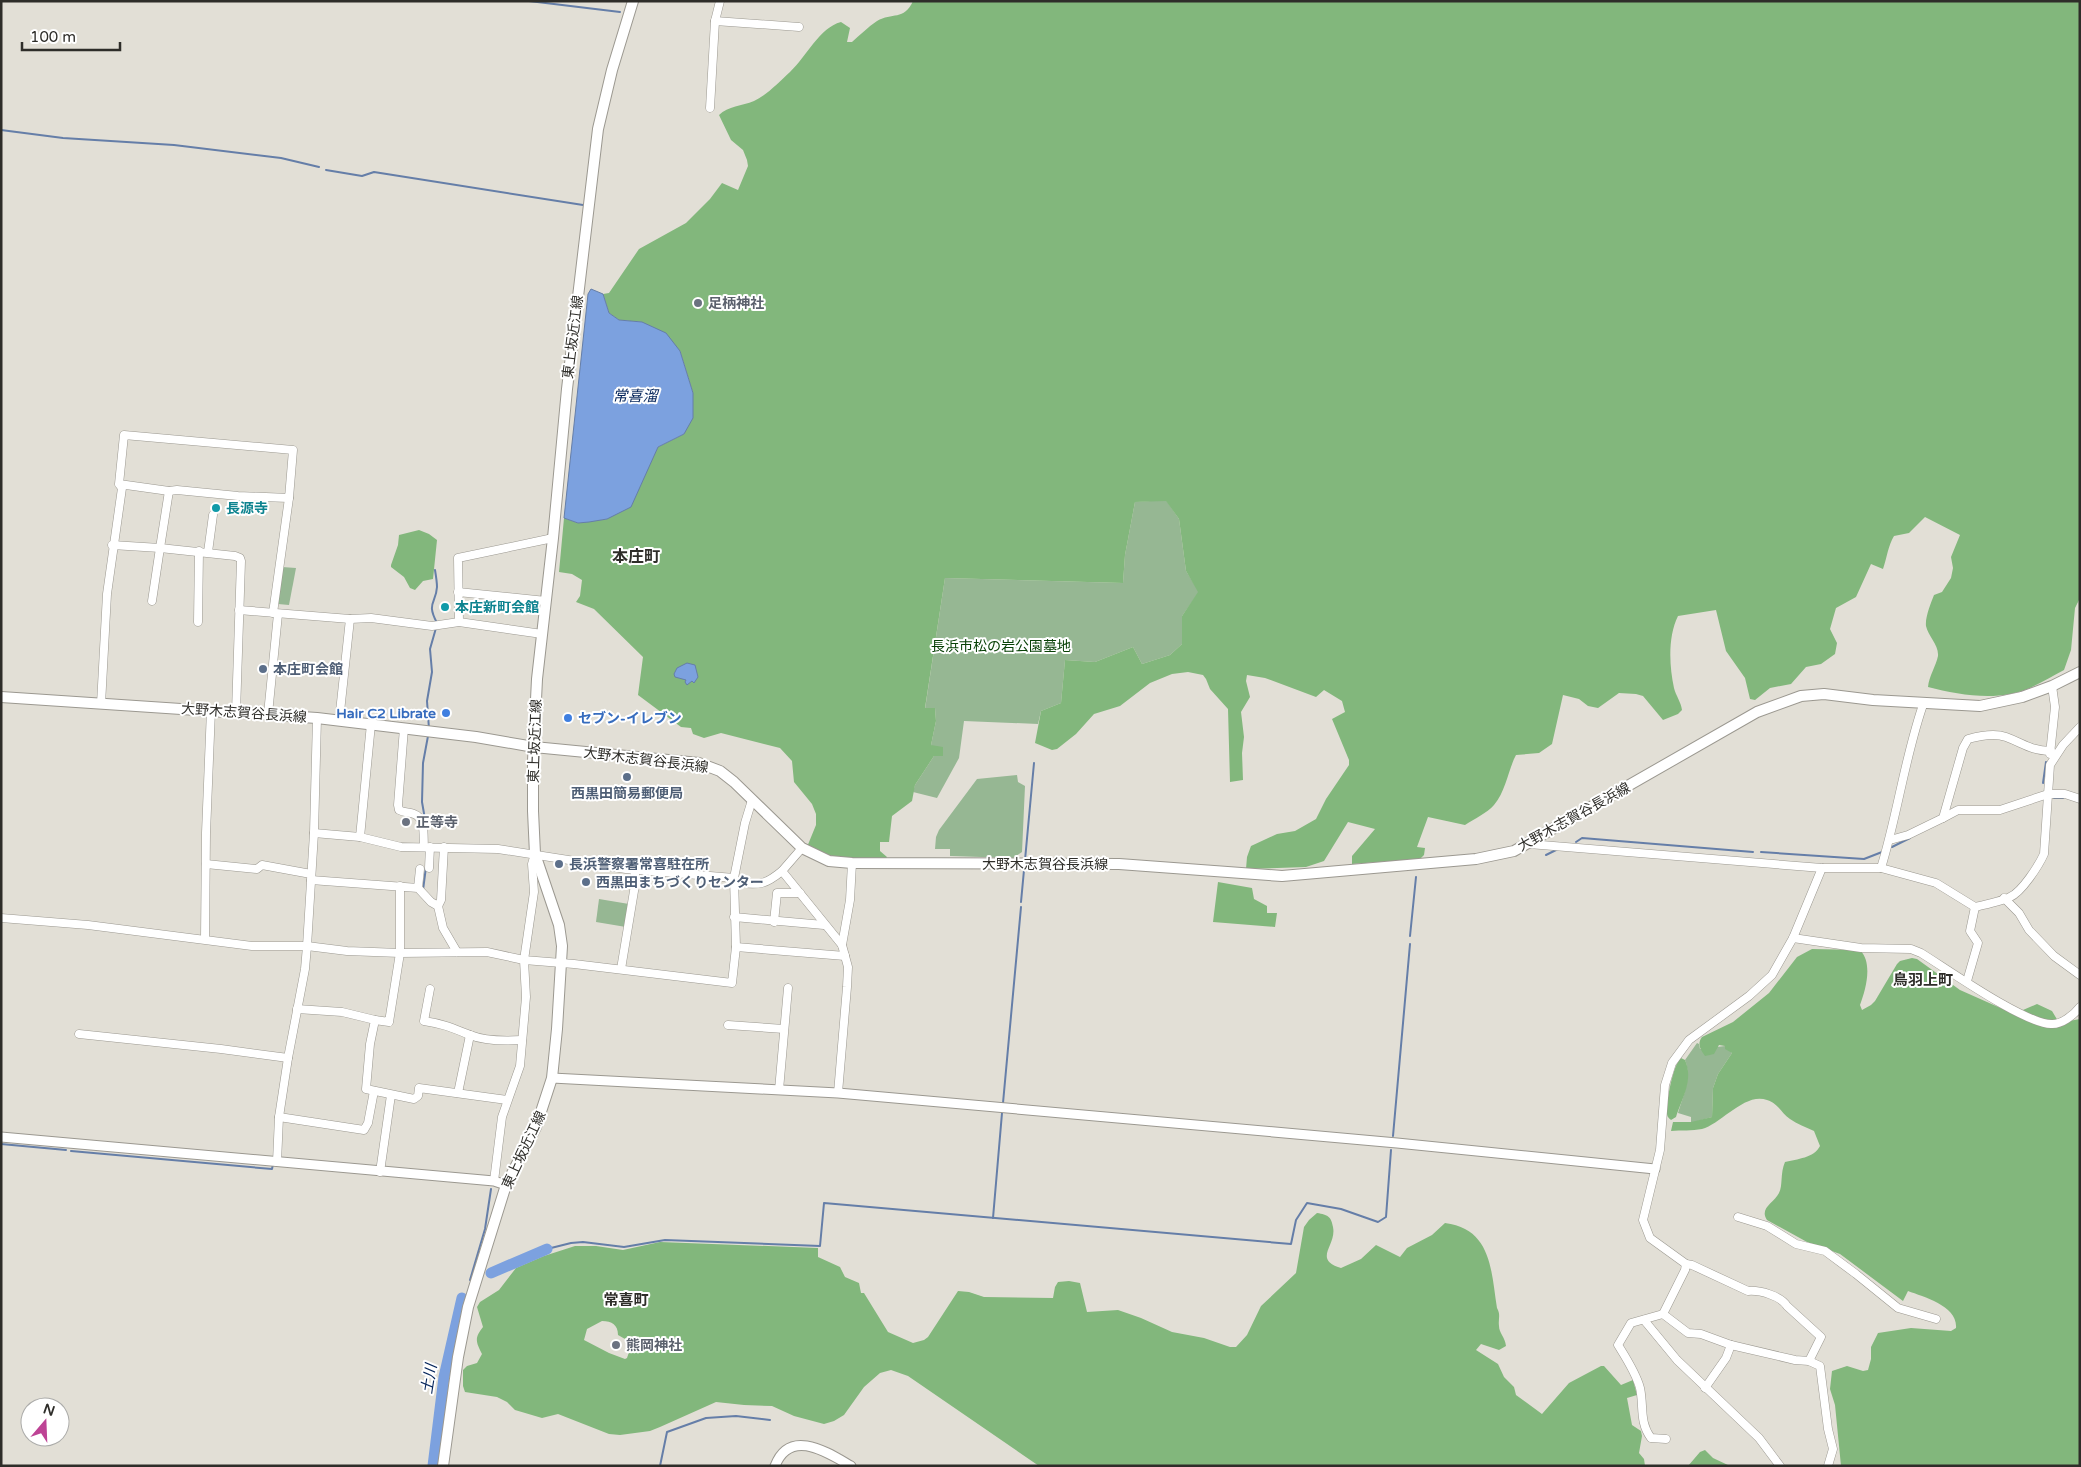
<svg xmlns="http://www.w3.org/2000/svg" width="2081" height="1467" viewBox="0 0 2081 1467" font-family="'Varela Round','Noto Sans JP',sans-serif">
	<rect width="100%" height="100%" fill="#e2dfd6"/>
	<g fill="#96b793">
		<polygon points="1166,500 1179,519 1186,571 1199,592 1182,616 1182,644 1170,655 1142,664 1133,647 1095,662 1065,660 1061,703 1041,711 1038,724 964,721 959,758 937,798 913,792 915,785 934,756 943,755 931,745 936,721 935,708 925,709 945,578 1123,583 1125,555 1135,502"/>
		<polygon points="282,567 296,568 289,605 278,604"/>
		<polygon points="1017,775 1018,782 1025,786 1022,852 1013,858 950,856 950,849 935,849 936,837 939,830 977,779"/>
		<polygon points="599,899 629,904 626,927 596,922"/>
		<path d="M 1697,1043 L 1699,1044 L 1700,1049 L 1725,1046 L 1732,1053 L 1718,1074 L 1713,1088 L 1712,1117 L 1691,1123 L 1691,1117 L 1678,1113 C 1683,1097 1692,1077 1685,1060 Z"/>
	</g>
	<g fill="#82b77c" fill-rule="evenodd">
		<path d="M 913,1 L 2080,1 L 2080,598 L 2075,608 L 2071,650 L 2064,670 C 2053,676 2041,683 2030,688 C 1998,702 1960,695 1928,687 C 1929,676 1936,666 1938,656 C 1939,645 1928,636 1926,626 C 1925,617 1931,603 1934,595 L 1942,592 L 1951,578 L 1953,568 L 1951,557 L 1960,535 L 1925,517 L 1909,533 L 1894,536 C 1888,546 1887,557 1883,569 L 1871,564 L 1856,597 L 1836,608 L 1830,629 L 1837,643 L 1835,654 L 1821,664 L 1806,667 L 1791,684 L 1770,688 L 1755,700 L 1750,699 L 1745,678 L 1726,651 L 1716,610 L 1678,616 C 1668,636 1669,665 1674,688 C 1676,696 1681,702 1682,710 L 1678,714 L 1663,720 L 1643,696 L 1636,694 L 1619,693 L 1598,708 L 1588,706 L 1579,699 L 1563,695 L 1552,744 L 1539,753 L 1516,755 C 1508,770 1506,791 1494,805 C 1487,813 1474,819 1465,825 L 1428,817 L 1417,847 L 1425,848 L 1424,855 L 1420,859 L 1352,864 L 1352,856 L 1375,829 L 1348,822 L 1324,861 L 1306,867 L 1246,869 L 1247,857 L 1251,846 L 1277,834 L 1295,831 L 1316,819 L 1326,799 L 1349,765 L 1349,760 L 1332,719 L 1345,712 L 1342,701 L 1324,690 L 1316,697 L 1265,678 L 1247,675 L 1246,681 L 1250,697 L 1241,712 L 1244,737 L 1242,753 L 1243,780 L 1230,782 L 1228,709 L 1210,689 L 1206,679 L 1203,675 L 1188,672 L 1172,674 L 1150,683 L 1120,706 L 1094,714 L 1076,734 L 1057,749 L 1052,750 L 1035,743 L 1041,711 L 1061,703 L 1065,660 L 1095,662 L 1133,647 L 1142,664 L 1170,655 L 1182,644 L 1182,616 L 1198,592 L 1186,571 L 1179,519 L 1166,501 L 1135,502 L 1125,555 L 1123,583 L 945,578 L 925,708 L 935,708 L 936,721 L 931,745 L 943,747 L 943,756 L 934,756 L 915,785 L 912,801 L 892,816 L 889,842 L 880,842 L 880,851 L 887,857 L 886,859 L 884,861 L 835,857 L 807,847 L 816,825 L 816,814 L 812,804 L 794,782 L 792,761 L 780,748 L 721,733 L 704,738 L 693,734 L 691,728 L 681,727 L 638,695 L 643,657 L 594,609 L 576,602 L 580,596 L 582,580 L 572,574 L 559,572 L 564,518 L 578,523 L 607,519 L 651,461 L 658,447 L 684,434 L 693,393 L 680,351 L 641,322 L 619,320 L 609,313 L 603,294 L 609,293 L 639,249 L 686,223 L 710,199 L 722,183 L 738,190 L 748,166 L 747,160 L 743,150 L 731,140 L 719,115 C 728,106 742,106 754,101 C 767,95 779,82 790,72 C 807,56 819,28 841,22 L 850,28 L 847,42 L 852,42 C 860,35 868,27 877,21 C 892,12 904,21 913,1 Z"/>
		<polygon points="419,530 429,534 437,540 433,579 423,581 415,590 410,588 404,577 391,567 391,565 398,545 399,535"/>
		<polygon points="1218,882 1252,888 1254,899 1267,906 1267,913 1277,913 1275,927 1213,922"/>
		<path d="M 1812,949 L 1860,950 C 1873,963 1866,989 1860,1005 L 1862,1010 L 1871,1005 L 1875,1001 L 1897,964 L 1900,961 L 1912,958 L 1917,959 L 1960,990 L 2005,1010 L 2016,1013 L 2037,1004 L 2052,1011 L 2058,1021 L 2069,1021 L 2080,1019 L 2080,1466 L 1841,1466 L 1835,1405 L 1830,1389 L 1832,1371 L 1847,1366 L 1863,1371 L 1868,1370 L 1871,1359 L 1871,1347 L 1878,1333 L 1911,1328 L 1951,1331 L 1956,1328 C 1958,1306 1924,1297 1908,1291 L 1903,1301 L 1840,1254 L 1807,1242 L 1767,1220 C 1759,1208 1774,1203 1779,1193 C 1783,1186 1780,1173 1785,1162 C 1797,1159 1814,1158 1820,1146 L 1814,1131 C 1806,1127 1797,1124 1790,1119 C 1781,1113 1779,1104 1767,1100 C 1745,1092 1721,1124 1702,1129 C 1692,1131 1681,1130 1671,1131 L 1673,1122 L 1691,1122 L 1712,1117 L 1713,1088 L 1718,1074 L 1732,1053 L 1725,1049 L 1725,1046 L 1719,1045 L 1714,1054 L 1705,1056 C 1700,1049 1697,1044 1702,1037 L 1733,1022 L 1769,993 L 1797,957 Z"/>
		<path d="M 1681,1058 L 1685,1060 C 1694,1080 1682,1098 1676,1117 L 1671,1120 C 1669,1118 1667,1117 1667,1113 C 1666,1103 1673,1064 1681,1058 Z"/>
		<path d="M 1317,1213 C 1328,1215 1331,1216 1333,1227 C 1337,1246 1312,1259 1341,1268 L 1361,1259 L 1376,1245 L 1400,1257 L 1407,1248 L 1432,1235 L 1445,1223 C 1492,1229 1491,1271 1497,1308 C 1501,1315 1498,1319 1499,1326 C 1499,1333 1505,1337 1506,1346 L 1499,1350 L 1481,1344 L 1476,1350 L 1498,1364 L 1504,1377 L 1514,1387 L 1516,1395 L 1542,1414 L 1569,1383 L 1601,1366 L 1604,1366 L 1621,1385 L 1633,1380 L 1637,1395 L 1627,1398 L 1632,1425 L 1641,1431 L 1642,1436 L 1639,1453 L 1644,1459 L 1645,1466 L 1039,1466 L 908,1376 L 891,1370 L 880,1373 L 864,1387 L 844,1415 L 834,1421 L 824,1424 L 794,1416 L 772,1406 L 744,1405 L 716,1402 L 660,1427 L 650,1431 L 620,1435 L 609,1434 L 558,1414 L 542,1418 L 515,1410 L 507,1402 L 497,1397 L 465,1392 L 463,1386 L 463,1370 L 467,1366 L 477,1363 L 482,1354 C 476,1342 474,1338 483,1327 L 477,1307 L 480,1302 L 499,1290 L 516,1268 L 544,1256 L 575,1246 L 596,1246 L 623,1250 L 660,1242 L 818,1248 L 818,1257 L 840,1267 L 845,1277 L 859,1283 L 861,1293 L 864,1293 L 888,1332 L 913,1343 L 924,1340 L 928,1337 L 958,1291 L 969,1292 L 984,1297 L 1053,1298 L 1055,1287 L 1058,1282 L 1069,1281 L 1080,1283 L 1087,1312 L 1118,1310 L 1141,1318 L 1172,1332 L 1204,1338 L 1230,1347 L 1236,1347 L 1247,1335 L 1261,1306 L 1296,1273 L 1304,1227 L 1309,1220 ZM 602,1321 C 612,1321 618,1325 618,1335 L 632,1343 L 627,1358 L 625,1359 L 609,1353 L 584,1340 L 587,1329 Z"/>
		<polygon points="1705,1450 1713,1458 1730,1466 1688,1466 1700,1452"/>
	</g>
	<g fill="#7ca1df" stroke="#657ea8">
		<polygon points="591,289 603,294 609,313 619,320 642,322 666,333 680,351 693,393 693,418 684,434 658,447 631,507 607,519 589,522 578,523 564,518 588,294"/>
		<polygon points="687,663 695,665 698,677 694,683 692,681 687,685 685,682 686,680 675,677 674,674 677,668"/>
	</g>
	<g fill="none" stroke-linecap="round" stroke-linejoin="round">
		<g stroke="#657ea8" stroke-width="2">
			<polyline points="529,1 620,12"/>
			<polyline points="1,130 63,138 174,145 281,158 319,167"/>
			<polyline points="326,170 362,176 374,172 583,205"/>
			<path d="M 435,570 C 436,576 437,582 437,587 C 436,604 426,602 437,623"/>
			<polyline points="429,729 427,701 432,672 430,649 436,628"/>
			<polyline points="2043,783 2046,762"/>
			<polyline points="2054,798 2063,798"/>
			<polyline points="426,825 422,802 423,763 428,736"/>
			<polyline points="1576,842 1582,838 1753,852"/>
			<polyline points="1892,847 1910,838"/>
			<polyline points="1761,852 1864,859 1882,852"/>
			<polyline points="1546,855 1558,849"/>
			<polyline points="1025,860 1034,763"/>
			<polyline points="423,890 426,867"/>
			<polyline points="1021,902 1024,870"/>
			<polyline points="1410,936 1416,877"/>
			<polyline points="1003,1103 1021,907"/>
			<polyline points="1393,1136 1410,944"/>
			<polyline points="1,1144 66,1150"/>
			<polyline points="71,1151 272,1169 273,1164"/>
			<polyline points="993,1218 1002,1113"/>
			<polyline points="547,1249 571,1243 583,1242 624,1247 665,1240 820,1246 824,1203 1291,1244 1296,1220 1307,1203 1341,1209 1378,1222 1386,1217 1391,1150"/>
			<polyline points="470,1280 485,1229 491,1189"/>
			<polyline points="660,1466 667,1432 706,1418 736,1416 770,1420"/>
		</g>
		<g stroke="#7ca1df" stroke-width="11">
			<polyline points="491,1273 547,1249"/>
			<polyline points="433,1466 444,1377 462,1298"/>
		</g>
		<g stroke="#9b9890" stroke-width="9">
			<g id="minor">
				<polyline points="715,21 799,27"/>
				<polyline points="710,108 715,21 720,1"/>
				<polyline points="169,491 160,548 235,556 240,558 241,561 236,712"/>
				<polyline points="112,545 160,548 152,601"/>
				<polyline points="208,552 213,515"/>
				<polyline points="458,592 546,601"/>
				<polyline points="239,610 350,619 371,618 432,626 459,622 542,634"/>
				<polyline points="273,613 289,498"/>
				<polyline points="198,622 199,551"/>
				<polyline points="459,622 458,558 553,538"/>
				<polyline points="101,704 107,594 122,488 119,484 124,435 293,450 289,498 238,496 177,490 169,491 119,484"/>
				<polyline points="268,714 278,614"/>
				<polyline points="339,721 350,619"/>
				<path d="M 404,728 L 398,805 L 399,810 C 404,813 409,812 414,814 C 426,818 423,836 424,847"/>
				<polyline points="2050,754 2055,707 2052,686"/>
				<polyline points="1943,818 1958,810 2000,810 2048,794 2065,794 2080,799"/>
				<path d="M 314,833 L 360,837 L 401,847 L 498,849 L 626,869 L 734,878 L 738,883 C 760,885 765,885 782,871"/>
				<polyline points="360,837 371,724"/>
				<path d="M 1890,840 L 1908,835 L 1943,818 L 1963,748 L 1968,739 C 1979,736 1995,733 2006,737 C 2025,744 2029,750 2051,751"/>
				<path d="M 1529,844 L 1822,868 L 1881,868 L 1936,883 L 1975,907 C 1984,905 2002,901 2010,897 C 2022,892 2039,865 2044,854 L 2050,765 L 2063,745 L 2080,727"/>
				<polyline points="802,848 782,871 842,945 848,967 847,987 838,1093"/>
				<polyline points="535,854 532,864 534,892 524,960 574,964 732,983 736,947 734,878 745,823 752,800"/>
				<polyline points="206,864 257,869 262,865 311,874"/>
				<polyline points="429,868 430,847"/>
				<path d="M 1881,868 C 1898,813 1905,755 1924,702"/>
				<polyline points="311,880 418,888 431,902 438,906 443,928 457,952"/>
				<polyline points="418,888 420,869"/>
				<polyline points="2004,898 2019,913 2029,930 2054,956 2080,975"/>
				<polyline points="438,906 441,900 444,847"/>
				<polyline points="734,917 824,925"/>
				<polyline points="1,918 88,925 252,946 307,946 347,951 400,953 487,952 524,960 526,997 520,1066 502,1117 494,1181"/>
				<polyline points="774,922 777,893 800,893"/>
				<path d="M 1793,938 L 1861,948 L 1911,949 L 1921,953 C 1947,969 2023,1023 2051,1024 C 2061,1025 2074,1015 2080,1007"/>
				<polyline points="205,939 206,833 211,710"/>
				<polyline points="842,945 850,900 852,863"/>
				<polyline points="736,947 845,956"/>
				<polyline points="621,969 636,879 634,870"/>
				<polyline points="1967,981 1978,943 1970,931 1975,907"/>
				<path d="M 430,989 L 424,1021 C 444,1024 452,1028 470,1035 C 485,1041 506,1041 522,1040"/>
				<polyline points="297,1009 342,1012 375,1020 370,1044 366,1089 414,1099 418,1096 419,1088 507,1100"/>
				<polyline points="375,1020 389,1022 400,953 400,886"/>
				<polyline points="728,1025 784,1029"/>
				<polyline points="79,1034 221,1049 288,1058"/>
				<polyline points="779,1090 788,988"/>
				<polyline points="458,1093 470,1035"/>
				<polyline points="279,1117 364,1130 368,1123 374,1091"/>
				<polyline points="277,1162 279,1117 288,1058 305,969 307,946 314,833 317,718"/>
				<polyline points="380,1172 391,1095"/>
				<polyline points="1738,1217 1767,1226 1796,1244 1825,1251 1856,1274 1898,1308 1936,1319"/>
				<polyline points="1663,1314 1688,1333 1701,1334 1731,1345 1795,1360 1809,1361 1820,1366 1828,1429 1833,1449 1828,1466"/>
				<polyline points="1644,1320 1677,1360 1759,1438 1780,1466"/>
				<path d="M 1809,1361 L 1821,1337 L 1787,1306 C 1781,1296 1760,1290 1748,1291 L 1692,1265 L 1686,1264 L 1650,1238 L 1643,1220 L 1660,1150 L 1665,1085 L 1672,1063 L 1689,1040 L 1749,996 L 1772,975 L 1793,938 L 1822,868"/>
				<polyline points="1705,1388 1726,1358 1731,1345"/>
				<path d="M 1666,1439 L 1651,1438 C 1639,1422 1644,1406 1640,1388 C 1636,1373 1626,1358 1618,1345 L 1631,1323 L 1663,1314 L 1685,1270 L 1686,1264"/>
			</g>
		</g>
		<g stroke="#9b9890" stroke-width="11">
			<g id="tertiary">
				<polyline points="552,1078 838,1093 1397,1143 1655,1169"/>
				<polyline points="1,1137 494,1181 506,1185"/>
				<path d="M 775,1466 C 790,1427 828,1453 851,1466"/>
			</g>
		</g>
		<g stroke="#9b9890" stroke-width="12">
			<g id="secondary">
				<polyline points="1,697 317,718 476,737 534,747 699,763 720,771 734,782 802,848 829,861 852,863 1119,864 1282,876 1476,859 1514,851 1757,712 1801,696 1824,694 1873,700 1980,706 2022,697 2052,686 2080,672"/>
				<polyline points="443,1466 458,1357 468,1307 506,1185 536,1127 552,1078 557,1029 562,946 559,925 535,854 533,811 533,761 537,679 553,538 567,389 598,129 612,70 633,1"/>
			</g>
		</g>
		<use href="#minor" stroke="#fff" stroke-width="8"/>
		<use href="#tertiary" stroke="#fff" stroke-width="9"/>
		<use href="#secondary" stroke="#fff" stroke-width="10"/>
	</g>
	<g fill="#6b7280" stroke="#fff" stroke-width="2">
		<circle cx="698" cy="303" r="5"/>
		<circle cx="406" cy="822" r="5"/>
		<circle cx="616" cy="1345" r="5"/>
	</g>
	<g fill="#0f9aa8" stroke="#fff" stroke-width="2">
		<circle cx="216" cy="508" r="5"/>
		<circle cx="445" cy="607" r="5"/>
	</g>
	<g fill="#5c6f8a" stroke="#fff" stroke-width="2">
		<circle cx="263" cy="669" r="5"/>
		<circle cx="627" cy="777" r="5"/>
		<circle cx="559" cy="864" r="5"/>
		<circle cx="586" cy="882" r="5"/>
	</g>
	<g fill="#3f7fe0" stroke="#fff" stroke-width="2">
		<circle cx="446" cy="713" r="5"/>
		<circle cx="568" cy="718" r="5"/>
	</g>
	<g text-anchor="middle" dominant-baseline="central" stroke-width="4" stroke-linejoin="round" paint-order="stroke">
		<g font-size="14" font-weight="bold" fill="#5b616d" stroke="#fff" text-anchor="start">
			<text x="708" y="303">足柄神社</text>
			<text x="416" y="822">正等寺</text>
			<text x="626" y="1345">熊岡神社</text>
		</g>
		<g font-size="14" fill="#2e2d29" stroke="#fff">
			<text transform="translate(573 337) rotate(-83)">東上坂近江線</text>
			<text transform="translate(244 713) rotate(4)">大野木志賀谷長浜線</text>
			<text transform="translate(535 741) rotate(-88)">東上坂近江線</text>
			<text transform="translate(646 760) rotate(7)">大野木志賀谷長浜線</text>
			<text transform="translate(1574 817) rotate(-29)">大野木志賀谷長浜線</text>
			<text x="1045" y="864">大野木志賀谷長浜線</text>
			<text transform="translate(524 1150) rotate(-65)">東上坂近江線</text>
		</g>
		<g font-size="14" font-weight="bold" fill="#0d838f" stroke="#fff" text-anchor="start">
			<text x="226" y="508">長源寺</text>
			<text x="455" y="607">本庄新町会館</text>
		</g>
		<g font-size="14" fill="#084106" stroke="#fff">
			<text x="1001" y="646">長浜市松の岩公園墓地</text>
		</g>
		<g font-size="14" font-weight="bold" fill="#4e5e75" stroke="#fff" text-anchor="start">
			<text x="273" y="669">本庄町会館</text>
			<text x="627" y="793" text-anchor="middle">西黒田簡易郵便局</text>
			<text x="569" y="864">長浜警察署常喜駐在所</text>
			<text x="596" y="882">西黒田まちづくりセンター</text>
		</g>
		<g font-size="14" font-weight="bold" fill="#366cbe" stroke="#fff" text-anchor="end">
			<text x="436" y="713">Hair C2 Librate</text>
			<text x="578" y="718" text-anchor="start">セブン-イレブン</text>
		</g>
		<g font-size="15" font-style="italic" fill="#05255b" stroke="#fff">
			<text x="635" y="396">常喜溜</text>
			<text transform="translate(429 1379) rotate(-81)">土川</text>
		</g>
		<g font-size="15" font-weight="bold" fill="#2e2d29" stroke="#fff">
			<text x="1923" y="980">鳥羽上町</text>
			<text x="626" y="1300">常喜町</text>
		</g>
		<g font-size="16" font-weight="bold" fill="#2e2d29" stroke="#fff">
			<text x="636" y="557">本庄町</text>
		</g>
	</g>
	<rect width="2081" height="1467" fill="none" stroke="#2e2d29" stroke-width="5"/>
	<g transform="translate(45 1422) rotate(19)"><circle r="24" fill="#ffffff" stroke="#ababa9"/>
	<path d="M0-4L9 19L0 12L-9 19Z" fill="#be4395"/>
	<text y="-8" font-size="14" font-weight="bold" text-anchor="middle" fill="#2e2d29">N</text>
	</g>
	<path d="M22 42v8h98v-8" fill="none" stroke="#2e2d29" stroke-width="2.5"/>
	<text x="30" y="42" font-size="15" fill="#2e2d29" stroke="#ffffff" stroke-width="4" paint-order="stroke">100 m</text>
</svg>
